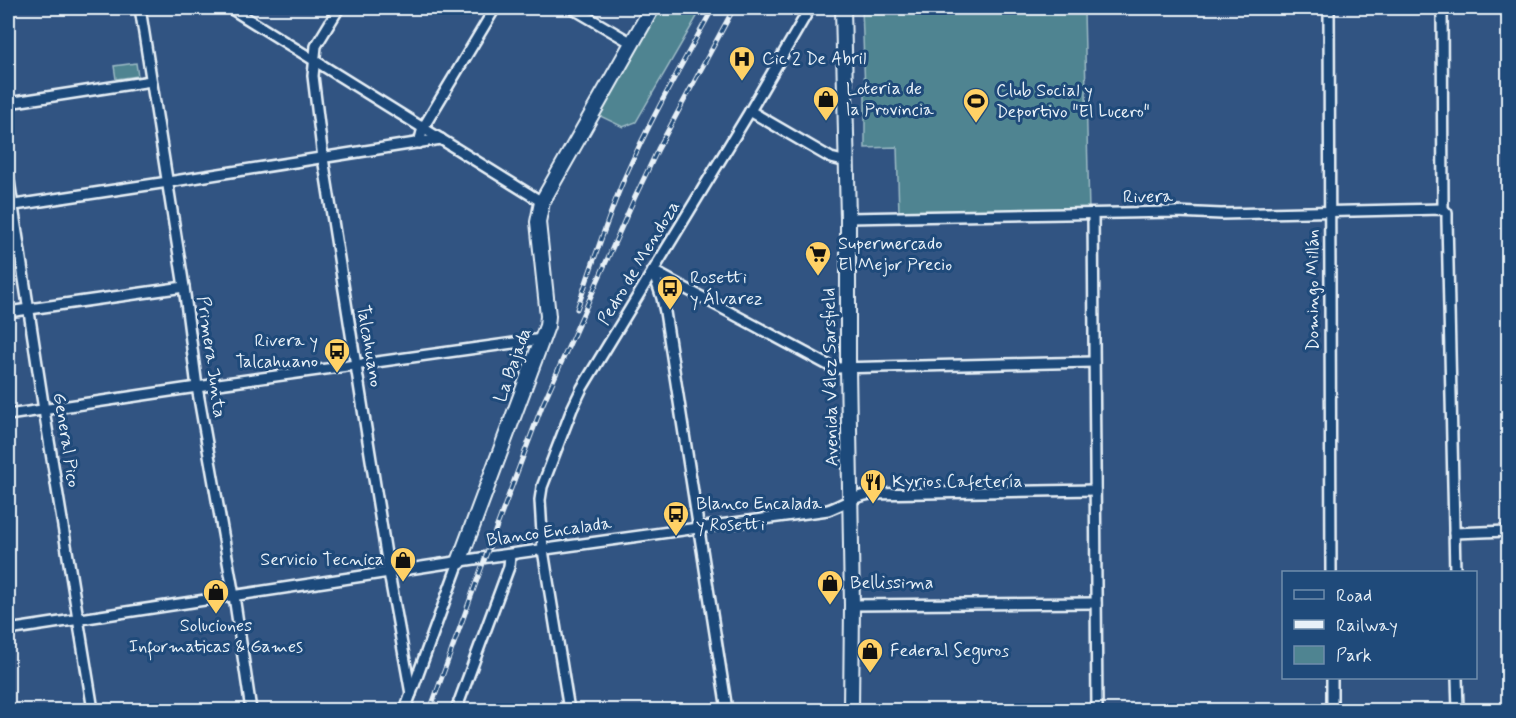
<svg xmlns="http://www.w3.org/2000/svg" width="1516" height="718" viewBox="0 0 1516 718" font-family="Mynerve,sans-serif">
	<rect width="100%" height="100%" fill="#315482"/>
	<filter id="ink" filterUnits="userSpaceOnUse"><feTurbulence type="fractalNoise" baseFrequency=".0167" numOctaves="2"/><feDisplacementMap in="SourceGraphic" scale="12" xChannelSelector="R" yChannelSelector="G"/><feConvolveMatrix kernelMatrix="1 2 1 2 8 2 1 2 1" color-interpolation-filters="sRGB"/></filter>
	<g filter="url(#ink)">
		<g fill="#4f8491" stroke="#9cbac4" stroke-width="1.5">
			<polygon points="659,8 702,8 636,122 623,127 596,114"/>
			<polygon points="862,8 1119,8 1084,12 1089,211 899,213 897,147 865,148 865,92"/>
			<polygon points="136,63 138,76 116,79 114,66"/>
		</g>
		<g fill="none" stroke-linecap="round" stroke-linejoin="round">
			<g stroke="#e8f1f8" stroke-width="14">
				<g id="street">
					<polyline points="140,8 184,287 197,387 234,596 251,710"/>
					<polyline points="230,8 542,202"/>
					<polyline points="339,8 316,46 313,76 323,158 389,573 411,694"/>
					<polyline points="572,8 632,43"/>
					<polyline points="1329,8 1331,572"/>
					<polyline points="1442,8 1443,209"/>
					<polyline points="8,103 151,81"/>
					<polyline points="750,111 831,158 847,162"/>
					<polyline points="419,143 423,128 495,8"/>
					<polyline points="8,174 44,410 93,710"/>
					<polyline points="8,206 168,182 441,139"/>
					<polyline points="1093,214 1097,710"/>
					<polyline points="848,218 1176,212 1221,214 1443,209 1447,213 1447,220 1455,572"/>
					<polyline points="653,271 830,366 836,368 1094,362"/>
					<polyline points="653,271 662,298 665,312 727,710"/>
					<polyline points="8,312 184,287"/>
					<polyline points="8,415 197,387 542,339"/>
					<polyline points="1454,533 1508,531"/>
					<polyline points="852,605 1096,603"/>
					<path d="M 8,630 L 481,558 L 828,510 C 843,505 854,496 870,494 L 1095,490"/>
					<polyline points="1332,678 1332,710"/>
					<polyline points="1457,678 1458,710"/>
					<polyline points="405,710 459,562"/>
					<polyline points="456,710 509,567 510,555"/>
					<polyline points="569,710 543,550 540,500 542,487 572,409 582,388 750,111 810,8"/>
				</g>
			</g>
			<g stroke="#e8f1f8" stroke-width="18">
				<g id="secondary">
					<polyline points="843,8 848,218 848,368 852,605 851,710"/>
					<polyline points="459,562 547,326 548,316 538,222 542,202 652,8"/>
				</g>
			</g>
			<use href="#street" stroke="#1f4a7a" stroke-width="9"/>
			<use href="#secondary" stroke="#1f4a7a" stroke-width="14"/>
			<g stroke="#e8f1f8" stroke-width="5">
				<g id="rail">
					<path d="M 577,309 C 592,266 606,222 624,179 C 650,120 682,64 713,8"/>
					<polyline points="430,710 485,558 542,406 635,197 658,149 734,8"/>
				</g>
			</g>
			<use href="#rail" stroke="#1f4a7a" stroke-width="3" stroke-dasharray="9" stroke-linecap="butt"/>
		</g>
	</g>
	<defs>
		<g id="hospital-pin" transform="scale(1.35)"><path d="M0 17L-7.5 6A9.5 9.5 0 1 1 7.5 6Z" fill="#ffd166" stroke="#1f4a7a"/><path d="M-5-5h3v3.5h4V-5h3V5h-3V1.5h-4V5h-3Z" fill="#111"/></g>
		<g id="shop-pin" transform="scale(1.35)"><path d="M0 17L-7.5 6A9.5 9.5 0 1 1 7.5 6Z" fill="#ffd166" stroke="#1f4a7a"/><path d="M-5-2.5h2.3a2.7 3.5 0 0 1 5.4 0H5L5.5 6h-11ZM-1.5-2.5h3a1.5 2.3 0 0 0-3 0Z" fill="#111"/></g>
		<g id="stadium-pin" transform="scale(1.35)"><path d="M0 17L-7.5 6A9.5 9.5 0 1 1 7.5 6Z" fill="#ffd166" stroke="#1f4a7a"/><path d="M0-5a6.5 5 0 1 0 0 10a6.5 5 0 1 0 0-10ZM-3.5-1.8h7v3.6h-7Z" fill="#111"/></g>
		<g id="supermarket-pin" transform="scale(1.35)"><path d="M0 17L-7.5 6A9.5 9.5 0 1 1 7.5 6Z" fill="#ffd166" stroke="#1f4a7a"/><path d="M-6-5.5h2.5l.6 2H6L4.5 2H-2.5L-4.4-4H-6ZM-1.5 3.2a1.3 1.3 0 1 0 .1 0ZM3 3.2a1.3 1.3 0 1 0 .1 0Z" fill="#111"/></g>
		<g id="bus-pin" transform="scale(1.35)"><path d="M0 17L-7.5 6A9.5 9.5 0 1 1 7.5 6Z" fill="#ffd166" stroke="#1f4a7a"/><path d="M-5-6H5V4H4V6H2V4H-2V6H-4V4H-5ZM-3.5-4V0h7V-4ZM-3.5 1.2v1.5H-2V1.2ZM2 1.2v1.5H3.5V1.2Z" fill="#111"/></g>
		<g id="restaurant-pin" transform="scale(1.35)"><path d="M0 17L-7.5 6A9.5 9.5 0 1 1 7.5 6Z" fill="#ffd166" stroke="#1f4a7a"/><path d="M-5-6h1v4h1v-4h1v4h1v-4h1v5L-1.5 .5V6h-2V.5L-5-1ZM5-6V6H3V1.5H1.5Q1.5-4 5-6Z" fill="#111"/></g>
	</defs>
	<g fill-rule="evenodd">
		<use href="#hospital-pin" x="742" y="59"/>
		<use href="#shop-pin" x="826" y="99"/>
		<use href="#stadium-pin" x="976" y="101"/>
		<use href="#supermarket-pin" x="818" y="254"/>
		<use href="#bus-pin" x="670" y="288"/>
		<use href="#bus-pin" x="337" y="351"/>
		<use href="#restaurant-pin" x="873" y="482"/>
		<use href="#bus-pin" x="676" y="514"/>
		<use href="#shop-pin" x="403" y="560"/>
		<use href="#shop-pin" x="830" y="583"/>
		<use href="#shop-pin" x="216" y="592"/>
		<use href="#shop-pin" x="870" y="651"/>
	</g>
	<g text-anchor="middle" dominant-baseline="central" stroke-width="6" stroke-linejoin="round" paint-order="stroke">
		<g font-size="18" fill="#e8f1f8" stroke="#1f4a7a" text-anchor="start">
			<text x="762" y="59">Cic 2 De Abril</text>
			<text x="846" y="89">Loteria de<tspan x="846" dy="21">la Provincia</tspan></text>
			<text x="996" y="91">Club Social y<tspan x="996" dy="21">Deportivo "El Lucero"</tspan></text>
			<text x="838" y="244">Supermercado<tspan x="838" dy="21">El Mejor Precio</tspan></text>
			<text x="690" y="278">Rosetti<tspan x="690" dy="21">y Álvarez</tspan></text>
			<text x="318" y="341" text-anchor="end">Rivera y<tspan x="318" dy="21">Talcahuano</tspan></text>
			<text x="892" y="482">Kyrios Cafetería</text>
			<text x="696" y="504">Blanco Encalada<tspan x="696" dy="21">y Rosetti</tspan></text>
			<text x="384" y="560" text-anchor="end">Servicio Tecnica</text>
			<text x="850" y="583">Bellissima</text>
			<text x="216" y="626" text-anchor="middle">Soluciones<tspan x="216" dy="21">Informaticas &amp; Games</tspan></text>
			<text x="890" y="651">Federal Seguros</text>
		</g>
		<g font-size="18" fill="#e8f1f8" stroke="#1f4a7a">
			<text transform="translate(1148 197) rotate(-1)">Rivera</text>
			<text transform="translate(639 263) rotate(-59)">Pedro de Mendoza</text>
			<text transform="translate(1313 290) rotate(-90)">Domingo Millán</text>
			<text transform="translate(369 346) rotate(81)">Talcahuano</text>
			<text transform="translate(211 357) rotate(82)">Primera Junta</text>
			<text transform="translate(513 365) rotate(-70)">La Bajada</text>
			<text transform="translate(831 377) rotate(-91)">Avenida Vélez Sarsfield</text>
			<text transform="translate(66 440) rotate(81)">General Pico</text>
			<text transform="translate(549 532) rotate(-8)">Blanco Encalada</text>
		</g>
	</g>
	<rect width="1516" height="718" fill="none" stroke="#1f4a7a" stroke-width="30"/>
	<rect x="15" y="15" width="1486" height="688" fill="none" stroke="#e8f1f8" stroke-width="2" filter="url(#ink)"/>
	<rect x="1282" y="571" width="195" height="108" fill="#1f4a7a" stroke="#6f8dac" stroke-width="1.5"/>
	<rect x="1294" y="590" width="30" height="9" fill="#1f4a7a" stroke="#6f8dac" stroke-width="1.5"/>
	<text x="1336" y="601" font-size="18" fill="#e8f1f8">Road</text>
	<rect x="1294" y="620" width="30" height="9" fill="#e8f1f8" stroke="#6f8dac" stroke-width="1.5"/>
	<text x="1336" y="631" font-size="18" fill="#e8f1f8">Railway</text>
	<rect x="1294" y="646" width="30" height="18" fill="#4f8491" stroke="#6f8dac" stroke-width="1.5"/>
	<text x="1336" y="661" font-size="18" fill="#e8f1f8">Park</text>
</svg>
